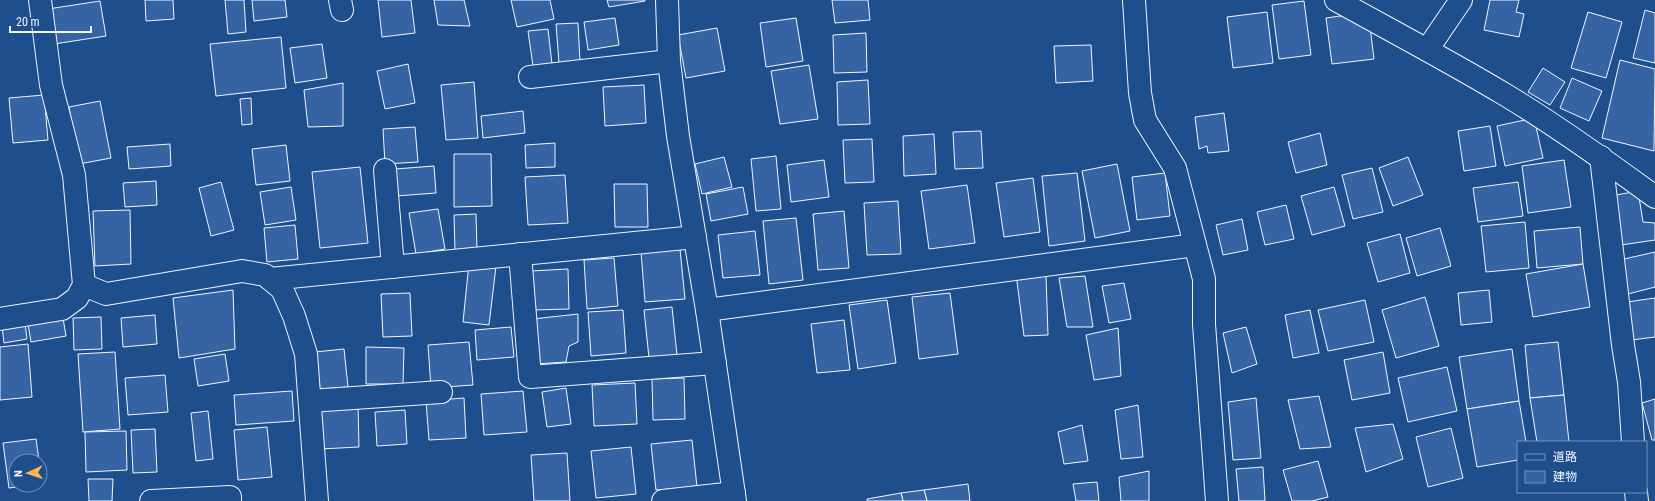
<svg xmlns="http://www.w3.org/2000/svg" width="1655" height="501" viewBox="0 0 1655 501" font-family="'Roboto Condensed','Noto Sans JP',sans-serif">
	<rect width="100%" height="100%" fill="#1f4e8c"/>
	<g fill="#3563a3" stroke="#f2f6ff">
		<polygon points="145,0 173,0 174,19 146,21"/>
		<polygon points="225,0 244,0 246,32 228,34"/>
		<polygon points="252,0 285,0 287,17 254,21"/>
		<polygon points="378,0 411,0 415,33 382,37"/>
		<polygon points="434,0 464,0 470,26 438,25"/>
		<polygon points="511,0 550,0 554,19 517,27"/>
		<polygon points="607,0 645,0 645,1 609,7"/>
		<polygon points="832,0 868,0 870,20 835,23"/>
		<polygon points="1490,0 1519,0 1516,12 1524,14 1519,37 1484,30"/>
		<polygon points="100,1 106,36 54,44 48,9"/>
		<polygon points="1304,1 1311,55 1279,59 1272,5"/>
		<polygon points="1645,10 1655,13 1655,63 1633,58"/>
		<polygon points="1267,12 1273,63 1233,68 1227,17"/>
		<polygon points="1588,12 1622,22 1606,78 1571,68"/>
		<polygon points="1361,13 1370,26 1374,59 1332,64 1326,18"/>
		<polygon points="615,18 619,45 588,50 584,22"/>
		<polygon points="796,18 803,61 766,67 760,23"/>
		<polygon points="578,23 580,61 559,63 556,24"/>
		<polygon points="717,28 725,71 686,78 678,35"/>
		<polygon points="548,29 552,64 533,66 528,31"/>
		<polygon points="866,33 867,72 834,73 833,35"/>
		<polygon points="281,37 286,88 216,96 210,44"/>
		<polygon points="322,44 327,78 295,83 290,48"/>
		<polygon points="1091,45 1093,81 1056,83 1054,46"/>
		<polygon points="1620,60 1655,69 1654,151 1602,138"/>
		<polygon points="408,64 415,103 385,109 377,71"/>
		<polygon points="809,65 818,119 780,124 771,71"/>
		<polygon points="1543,68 1565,82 1550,105 1528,92"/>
		<polygon points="1572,78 1602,91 1589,121 1560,108"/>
		<polygon points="868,80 870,124 838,125 837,82"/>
		<polygon points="474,82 478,138 446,140 441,85"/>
		<polygon points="343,83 343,126 308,127 304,90"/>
		<polygon points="644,85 646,123 605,126 603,87"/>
		<polygon points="44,95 48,140 13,143 9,98"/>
		<polygon points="251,98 252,124 242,125 240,99"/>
		<polygon points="100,101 111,158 79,164 69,107"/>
		<polygon points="523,111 525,133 483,138 481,116"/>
		<polygon points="1224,113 1229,151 1208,153 1207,146 1199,149 1195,117"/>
		<polygon points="1534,118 1543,158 1505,166 1497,126"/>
		<polygon points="1490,126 1496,166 1464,171 1458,131"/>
		<polygon points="415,127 418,162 385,164 383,129"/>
		<polygon points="981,131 983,168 955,169 953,132"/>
		<polygon points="1320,133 1327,165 1296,173 1288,142"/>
		<polygon points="934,134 936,174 904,176 903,136"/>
		<polygon points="872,139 874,182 845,183 843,140"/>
		<polygon points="555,143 555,167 526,168 525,145"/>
		<polygon points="170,144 171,166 129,169 127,147"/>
		<polygon points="286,145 290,181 256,185 252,149"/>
		<polygon points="454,154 491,154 492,206 454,207"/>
		<polygon points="776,156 781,209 756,211 751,159"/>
		<polygon points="724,157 732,187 702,194 695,164"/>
		<polygon points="1408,157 1423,195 1393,206 1379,168"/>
		<polygon points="824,160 829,197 791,202 787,165"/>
		<polygon points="1564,160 1571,207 1528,213 1522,166"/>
		<polygon points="1117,164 1130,231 1095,238 1082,171"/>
		<polygon points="434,166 436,193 396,196 395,169"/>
		<polygon points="360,167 368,243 320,248 312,172"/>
		<polygon points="1372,168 1383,212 1353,219 1342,175"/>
		<polygon points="1077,173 1085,241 1049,246 1042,176"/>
		<polygon points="1165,173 1170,216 1137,220 1132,177"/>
		<polygon points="565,175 568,223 528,225 525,177"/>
		<polygon points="1033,178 1040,232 1004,237 996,183"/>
		<polygon points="156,181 157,205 125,207 123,183"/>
		<polygon points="221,182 234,230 211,236 199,188"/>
		<polygon points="1518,182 1523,216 1478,222 1473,188"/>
		<polygon points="614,184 647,184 648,227 615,227"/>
		<polygon points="967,185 975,243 929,249 921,191"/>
		<polygon points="291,187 296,220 265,225 260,192"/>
		<polygon points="743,187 748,214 711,221 706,194"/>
		<polygon points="1334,187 1345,226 1312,235 1301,196"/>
		<polygon points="1638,191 1643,222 1655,223 1655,240 1621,245 1616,195"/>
		<polygon points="898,201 901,254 867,255 864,203"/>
		<polygon points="1286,205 1294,239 1265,245 1257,212"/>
		<polygon points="438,209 445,249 416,254 409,213"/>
		<polygon points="130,210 131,264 95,266 93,211"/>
		<polygon points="844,211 849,268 818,270 813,214"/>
		<polygon points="476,214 477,249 455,250 454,215"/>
		<polygon points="796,218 803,280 769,284 763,221"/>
		<polygon points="1242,219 1248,250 1223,255 1216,225"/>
		<polygon points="1525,222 1529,268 1486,272 1481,226"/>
		<polygon points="295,225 298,259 267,262 264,228"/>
		<polygon points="1580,227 1583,264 1537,268 1534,231"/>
		<polygon points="1440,228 1451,266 1417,276 1406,238"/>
		<polygon points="755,231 760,275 723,278 718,235"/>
		<polygon points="1400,234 1410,273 1378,282 1367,243"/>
		<polygon points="680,249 685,299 645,302 641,252"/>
		<polygon points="1655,252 1655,287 1624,295 1620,260"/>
		<polygon points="614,258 618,306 587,309 584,260"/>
		<polygon points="469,263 496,266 489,325 463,322"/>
		<polygon points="1583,264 1590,307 1533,317 1526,274"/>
		<polygon points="568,269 569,309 532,310 531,271"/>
		<polygon points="1016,274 1046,275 1048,335 1024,336"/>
		<polygon points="1085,276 1093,327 1067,327 1059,278"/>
		<polygon points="1124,283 1131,319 1109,323 1102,286"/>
		<polygon points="233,290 235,349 179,358 173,298"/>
		<polygon points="1489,290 1492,322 1461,325 1458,293"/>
		<polygon points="410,293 412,336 383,337 381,294"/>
		<polygon points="950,293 958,354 919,359 912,297"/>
		<polygon points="1425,297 1439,346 1396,358 1382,310"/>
		<polygon points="1655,298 1655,337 1632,340 1627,302"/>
		<polygon points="887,300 896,363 858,369 849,305"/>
		<polygon points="1365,300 1374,342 1328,351 1318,310"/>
		<polygon points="672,307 677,355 649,358 644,310"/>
		<polygon points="623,310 626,353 591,356 588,312"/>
		<polygon points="1310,310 1319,353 1293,358 1285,315"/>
		<polygon points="578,314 578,342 569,346 566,362 535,364 533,319"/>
		<polygon points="155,315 157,344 123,347 121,318"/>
		<polygon points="101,317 102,349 74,350 73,318"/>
		<polygon points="63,318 66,336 31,342 28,324"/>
		<polygon points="844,320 850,370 817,373 811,324"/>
		<polygon points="25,323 27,339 4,343 2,326"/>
		<polygon points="511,327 514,357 477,360 475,330"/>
		<polygon points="1246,327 1257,364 1232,373 1223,333"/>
		<polygon points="1118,328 1121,376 1094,380 1086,335"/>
		<polygon points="469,342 473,385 431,388 428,345"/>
		<polygon points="1558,342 1564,395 1530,398 1525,345"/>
		<polygon points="28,344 32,397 0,400 0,347"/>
		<polygon points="366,347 404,348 403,384 366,384"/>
		<polygon points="344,349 348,387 318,389 315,352"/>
		<polygon points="1512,349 1519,401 1467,409 1459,357"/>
		<polygon points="115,352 120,429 83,432 78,354"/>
		<polygon points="1383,352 1390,393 1352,400 1344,360"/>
		<polygon points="225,354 229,381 198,386 194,359"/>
		<polygon points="1447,367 1457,411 1408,422 1398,378"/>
		<polygon points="165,375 168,412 128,415 125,378"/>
		<polygon points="684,378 685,419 653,420 652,379"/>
		<polygon points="635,383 637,424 594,426 592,385"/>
		<polygon points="566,388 571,424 547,427 542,392"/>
		<polygon points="292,391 294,421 236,425 234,395"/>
		<polygon points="523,391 527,432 484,435 481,394"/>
		<polygon points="1564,395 1569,442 1537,442 1530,398"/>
		<polygon points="1319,396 1331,447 1300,449 1288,400"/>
		<polygon points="464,398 466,438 429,440 426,401"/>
		<polygon points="1256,398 1261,458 1233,460 1228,402"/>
		<polygon points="1655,399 1655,440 1652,440 1642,403"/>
		<polygon points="1519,401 1526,442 1518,442 1518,460 1477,467 1467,409"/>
		<polygon points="358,405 359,447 320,449 318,407"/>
		<polygon points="1138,405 1143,457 1121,459 1115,410"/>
		<polygon points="405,410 407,444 377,446 375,412"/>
		<polygon points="208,411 213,459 196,461 191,413"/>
		<polygon points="1393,424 1403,459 1366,472 1355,428"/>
		<polygon points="1082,425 1088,461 1064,464 1058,432"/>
		<polygon points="267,427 272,477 238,480 234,430"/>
		<polygon points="1451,428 1463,478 1428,487 1416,437"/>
		<polygon points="155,429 157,472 133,473 131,430"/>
		<polygon points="126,431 127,470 86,472 85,432"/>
		<polygon points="36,439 39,461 16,461 16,485 32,485 9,488 3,443"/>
		<polygon points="692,440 697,487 656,490 651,444"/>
		<polygon points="631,447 636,494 596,498 591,451"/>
		<polygon points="567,453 570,501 534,501 531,455"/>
		<polygon points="1318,461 1328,497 1312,501 1292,501 1283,470"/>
		<polygon points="1263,467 1265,501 1239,501 1236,469"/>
		<polygon points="1149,471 1149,501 1121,501 1119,477"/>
		<polygon points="88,479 113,479 112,501 89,501"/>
		<polygon points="1097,482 1099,501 1076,501 1073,484"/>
		<polygon points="968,484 970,501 927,501 924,490"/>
		<polygon points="924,490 927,501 903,501 901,493"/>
		<polygon points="901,493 903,501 867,501 867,499"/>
	</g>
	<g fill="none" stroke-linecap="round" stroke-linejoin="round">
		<g stroke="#f2f6ff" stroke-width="24">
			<g id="minor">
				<polyline points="340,0 342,10"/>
				<polyline points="667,0 669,61 678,136 707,310 735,501"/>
				<polyline points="1134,0 1140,93 1145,120 1175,168 1204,279 1204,324 1217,501"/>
				<path d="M 1336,0 C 1392,31 1449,61 1504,94 C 1556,125 1606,161 1655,197"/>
				<polyline points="1427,50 1461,0"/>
				<polyline points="530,77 669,61"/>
				<polyline points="1601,157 1623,345 1629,382 1633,442"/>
				<polyline points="385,170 393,267"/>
				<polyline points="520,254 530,377 715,363"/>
				<polyline points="270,279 695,237"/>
				<polyline points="84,285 106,294 242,271 265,275 282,289 294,316 306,354 317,501"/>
				<polyline points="707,310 1195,245"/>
				<polyline points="0,319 62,309 77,298 84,285 74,175 51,85 40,0"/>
				<polyline points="310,401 441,392"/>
				<polyline points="1636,492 1637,501"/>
				<polyline points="151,501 230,497 230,501"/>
				<polyline points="663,501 734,493"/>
			</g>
		</g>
		<use href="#minor" stroke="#1f4e8c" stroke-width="22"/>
	</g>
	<rect x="1517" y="441" width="130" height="52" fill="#1f4e8c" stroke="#7391ba"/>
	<rect x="1525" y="454" width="20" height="6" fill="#1f4e8c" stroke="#7391ba"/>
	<text x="1553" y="461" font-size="12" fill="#f2f6ff">道路</text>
	<rect x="1525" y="471" width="20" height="12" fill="#3563a3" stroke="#7391ba"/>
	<text x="1553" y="481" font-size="12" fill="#f2f6ff">建物</text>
	<g transform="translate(28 473) rotate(267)"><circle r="19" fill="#1f4e8c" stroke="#7391ba"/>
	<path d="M0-3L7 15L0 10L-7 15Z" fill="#ffb74d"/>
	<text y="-6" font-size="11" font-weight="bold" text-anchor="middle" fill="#f2f6ff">N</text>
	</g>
	<path d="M10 26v6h81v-6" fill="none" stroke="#f2f6ff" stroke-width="2"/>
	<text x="16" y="26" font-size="12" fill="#f2f6ff" stroke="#1f4e8c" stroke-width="3" paint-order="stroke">20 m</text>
</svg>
